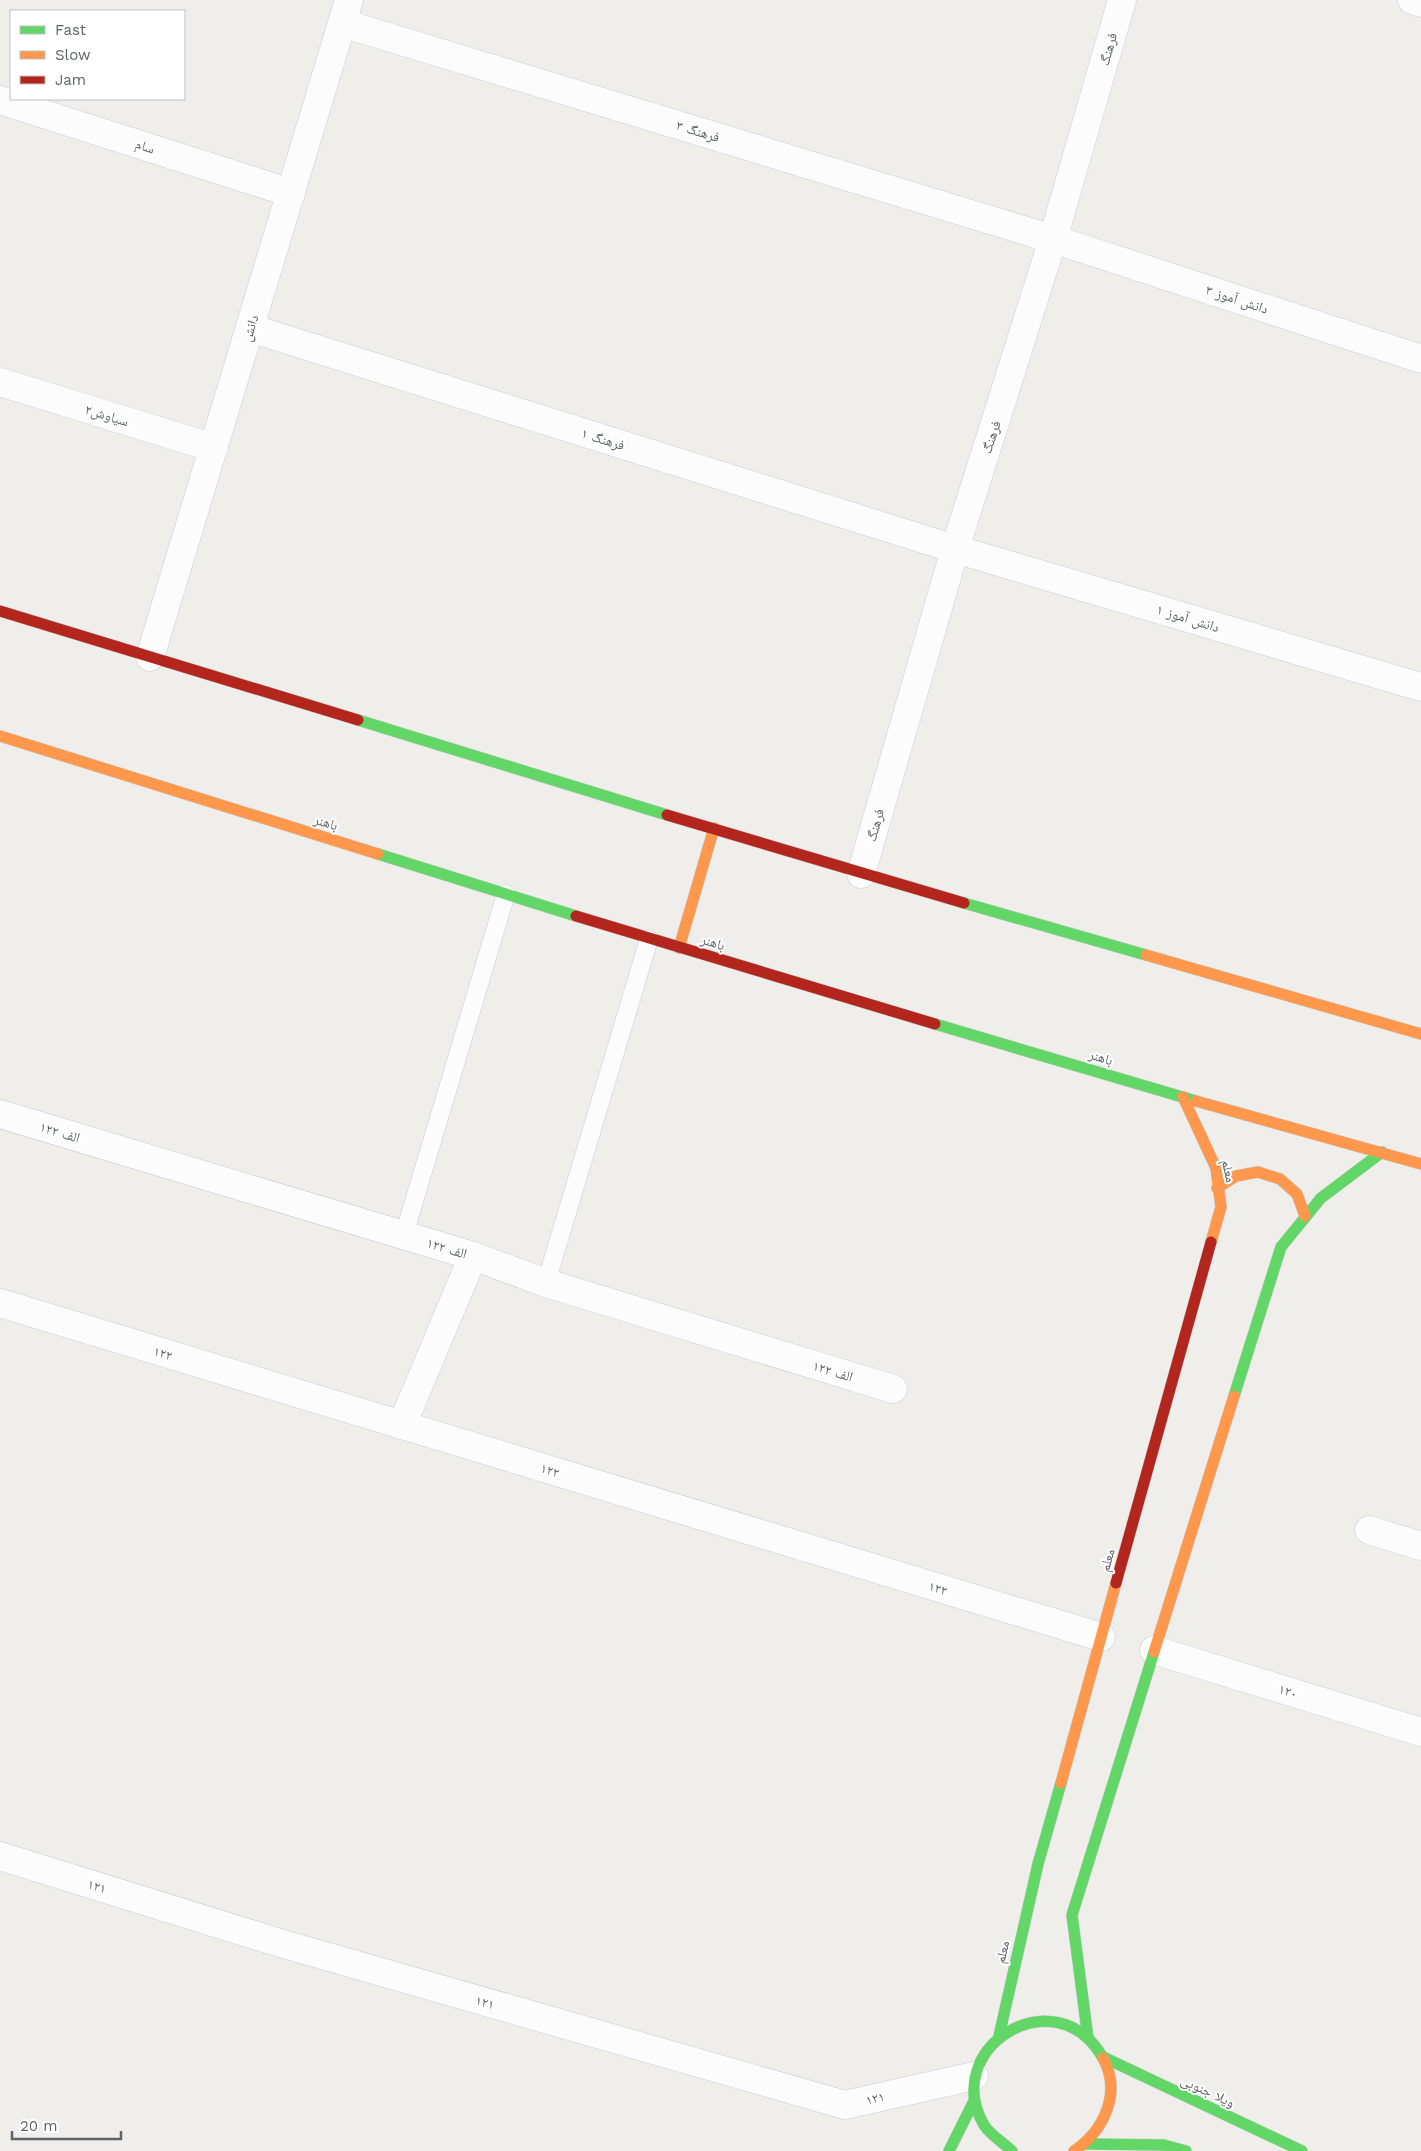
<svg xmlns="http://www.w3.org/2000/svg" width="1421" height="2151" viewBox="0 0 1421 2151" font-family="'Work Sans','Noto Naskh Arabic',sans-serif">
	<rect width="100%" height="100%" fill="#efeeea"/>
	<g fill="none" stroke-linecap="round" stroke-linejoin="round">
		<g stroke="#cbcccc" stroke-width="19">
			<g id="lane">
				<polyline points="404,1235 506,894"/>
				<polyline points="546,1283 649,939"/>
			</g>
		</g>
		<g stroke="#cbcccc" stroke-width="29">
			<g id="street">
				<polyline points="1412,0 1421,3"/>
				<polyline points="342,23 1053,239 1421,359"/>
				<polyline points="0,100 291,193"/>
				<polyline points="250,328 955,549 1421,687"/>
				<polyline points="0,382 214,448"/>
				<polyline points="150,657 349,0"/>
				<polyline points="861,874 955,549 1053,239 1122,0"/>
				<polyline points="0,1114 473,1256 546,1283 893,1389"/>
				<polyline points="0,1303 1101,1637"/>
				<polyline points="402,1425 473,1256"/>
				<polyline points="1369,1530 1421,1546"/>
				<polyline points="1154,1650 1421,1732"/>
				<polyline points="0,1856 280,1943 845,2105 974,2076"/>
			</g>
		</g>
		<g stroke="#cacacb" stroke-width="12">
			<g id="fast">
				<polyline points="358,720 667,815"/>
				<polyline points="378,854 576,916"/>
				<polyline points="964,903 1146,955"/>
				<polyline points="935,1024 1196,1101"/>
				<polyline points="1234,1396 1281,1247 1321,1198 1382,1152"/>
				<polyline points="999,2036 1038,1864 1061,1783"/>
				<polyline points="1088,2038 1072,1915 1154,1652"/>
				<polyline points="1103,2057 1302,2151"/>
				<polyline points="1086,2144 1164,2145 1186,2151"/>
				<polyline points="949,2151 974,2101"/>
				<path d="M 1012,2151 C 1004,2143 990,2135 984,2125 C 939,2048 1056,1975 1103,2058"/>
			</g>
		</g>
		<g stroke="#cacacb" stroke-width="12">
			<g id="slow">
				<polyline points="0,736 378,854"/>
				<polyline points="679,948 714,828"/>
				<polyline points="1146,955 1421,1034"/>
				<polyline points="1183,1097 1216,1168 1221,1207 1211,1242"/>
				<polyline points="1196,1101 1421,1164"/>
				<polyline points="1217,1188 1236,1176 1258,1172 1280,1179 1297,1194 1305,1216"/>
				<polyline points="1154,1652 1234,1396"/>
				<polyline points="1061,1783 1116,1583"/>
				<path d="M 1074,2151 C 1104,2131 1122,2093 1103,2058"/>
			</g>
		</g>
		<g stroke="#cacacb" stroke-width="12">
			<g id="jam">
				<polyline points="0,611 358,720"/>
				<polyline points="667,815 964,903"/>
				<polyline points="576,916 935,1024"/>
				<polyline points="1116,1583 1211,1242"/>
			</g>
		</g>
		<use href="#lane" stroke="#fdfcfc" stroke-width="18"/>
		<use href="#street" stroke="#fdfcfc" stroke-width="28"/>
		<use href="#fast" stroke="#63d668" stroke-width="11"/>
		<use href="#slow" stroke="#ff974d" stroke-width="11"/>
		<use href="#jam" stroke="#b3261e" stroke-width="11"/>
	</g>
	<g text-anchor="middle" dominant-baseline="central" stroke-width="4" stroke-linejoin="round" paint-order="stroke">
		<g font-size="14" fill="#5f6368" stroke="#fff">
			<text transform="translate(1108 49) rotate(-74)">فرهنگ</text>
			<text transform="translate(698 131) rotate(17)">فرهنگ ۳</text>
			<text transform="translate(145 146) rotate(18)">سام</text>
			<text transform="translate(1237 299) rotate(18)">دانش آموز ۳</text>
			<text transform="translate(250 328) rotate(-73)">دانش</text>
			<text transform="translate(107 415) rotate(17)">سیاوش۲</text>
			<text transform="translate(991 437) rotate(-72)">فرهنگ</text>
			<text transform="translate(603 439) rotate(17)">فرهنگ ۱</text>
			<text transform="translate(1188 618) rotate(17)">دانش آموز ۱</text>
			<text transform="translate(326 822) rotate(17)">باهنر</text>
			<text transform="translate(875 825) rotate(-74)">فرهنگ</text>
			<text transform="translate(713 942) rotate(17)">باهنر</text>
			<text transform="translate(1101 1057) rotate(17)">باهنر</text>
			<text transform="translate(60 1132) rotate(17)">۱۲۲ الف</text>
			<text transform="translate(1229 1171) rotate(78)">معلم</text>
			<text transform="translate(447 1248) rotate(17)">۱۲۲ الف</text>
			<text transform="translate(163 1353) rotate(17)">۱۲۲</text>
			<text transform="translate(833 1371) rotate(17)">۱۲۲ الف</text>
			<text transform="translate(550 1470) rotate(17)">۱۲۲</text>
			<text transform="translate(1107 1560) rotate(-74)">معلم</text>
			<text transform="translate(938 1588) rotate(17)">۱۲۲</text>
			<text transform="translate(1288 1691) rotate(17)">۱۲۰</text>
			<text transform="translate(97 1886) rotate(17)">۱۲۱</text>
			<text transform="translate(1002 1952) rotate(-77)">معلم</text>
			<text transform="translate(485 2002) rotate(16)">۱۲۱</text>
			<text transform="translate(1208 2091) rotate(25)">ویلا جنوبی</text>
			<text transform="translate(875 2098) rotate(-13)">۱۲۱</text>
		</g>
	</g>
	<rect x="10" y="10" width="175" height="90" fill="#ffffff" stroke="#bfc1c3"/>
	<rect x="20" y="26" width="25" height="8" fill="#63d668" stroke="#bfc1c3"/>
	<text x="55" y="35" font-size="15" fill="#5f6368">Fast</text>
	<rect x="20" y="51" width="25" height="8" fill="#ff974d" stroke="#bfc1c3"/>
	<text x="55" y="60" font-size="15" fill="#5f6368">Slow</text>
	<rect x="20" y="76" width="25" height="8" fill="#b3261e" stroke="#bfc1c3"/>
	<text x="55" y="85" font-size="15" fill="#5f6368">Jam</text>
	<path d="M12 2131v8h109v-8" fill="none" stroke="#5f6368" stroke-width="2.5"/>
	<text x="20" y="2131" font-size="15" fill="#5f6368" stroke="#ffffff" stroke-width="4" paint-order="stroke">20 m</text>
</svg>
